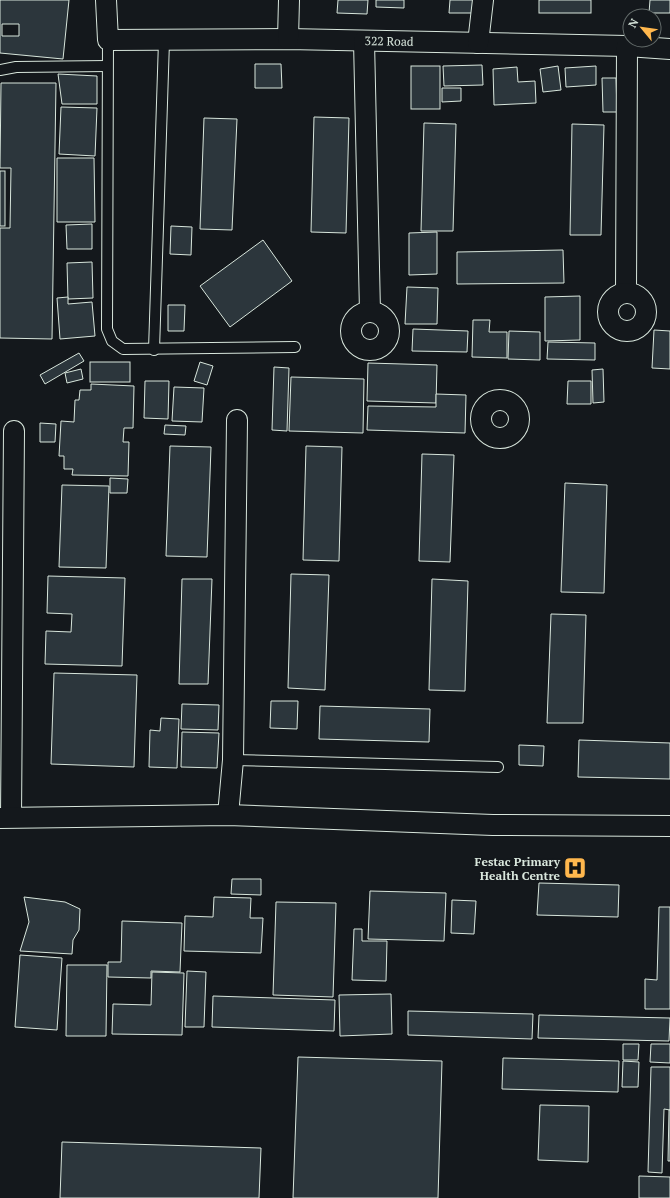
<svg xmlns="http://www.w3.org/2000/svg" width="670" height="1198" viewBox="0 0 670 1198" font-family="'PT Serif',serif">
	<rect width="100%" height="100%" fill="#14181c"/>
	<g fill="#2c363c" stroke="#d8e6dc" fill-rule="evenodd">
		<path d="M 0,0 L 69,0 L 63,59 L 0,53 ZM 2,24 L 19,24 L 19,36 L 2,36 Z"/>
		<polygon points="338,0 368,0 367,14 337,13"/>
		<polygon points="376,0 404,0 404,8 376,7"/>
		<polygon points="450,0 479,0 479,13 449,13"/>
		<rect x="539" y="0" width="52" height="13"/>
		<polygon points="650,0 670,0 670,13 649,13"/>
		<polygon points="255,64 281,64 282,88 255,88"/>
		<polygon points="482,65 483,85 444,86 443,66"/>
		<rect x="411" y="66" width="29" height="43"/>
		<polygon points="558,66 561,90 543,92 540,69"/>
		<polygon points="596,66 596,85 566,87 565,68"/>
		<polygon points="517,67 518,82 535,81 536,103 494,105 493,69"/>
		<polygon points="58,74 97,76 97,104 62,104"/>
		<polygon points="602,78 616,78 617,112 603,112"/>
		<polygon points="1,83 56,83 52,339 0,338 0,228 10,228 11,168 0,168"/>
		<polygon points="442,88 461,88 461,101 442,102"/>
		<polygon points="61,107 97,108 95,156 59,154"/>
		<polygon points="314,117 349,118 346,233 311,232"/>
		<polygon points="204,118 237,119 232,230 200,229"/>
		<polygon points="424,123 456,124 453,231 421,231"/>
		<polygon points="572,124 604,125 601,235 570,235"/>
		<polygon points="57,158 94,158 95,222 57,222"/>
		<rect x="0" y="171" width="5" height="55"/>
		<polygon points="92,224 92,249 67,249 66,225"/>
		<polygon points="171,226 192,227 191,255 170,254"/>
		<polygon points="437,232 437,274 409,275 409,233"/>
		<polygon points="263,240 292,281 230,327 200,286"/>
		<polygon points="563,250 564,283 457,284 457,252"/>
		<polygon points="92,262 93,298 68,299 67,263"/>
		<polygon points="407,287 438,288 437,324 405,324"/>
		<polygon points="580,296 580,340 545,341 545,297"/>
		<polygon points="68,297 68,304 92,302 95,336 60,339 57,298"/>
		<polygon points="168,305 185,305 184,331 168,331"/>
		<polygon points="473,320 490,320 489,332 507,332 507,358 472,357"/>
		<polygon points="413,329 468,331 467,352 412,351"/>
		<polygon points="654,330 670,331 670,369 652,368"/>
		<polygon points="509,331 540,332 540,360 508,359"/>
		<polygon points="548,342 595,343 595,360 547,359"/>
		<polygon points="79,353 84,361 45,384 40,375"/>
		<rect x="90" y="362" width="40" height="20"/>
		<polygon points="200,362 213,366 207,385 194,381"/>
		<polygon points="368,363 437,365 436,403 367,401"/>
		<polygon points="274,367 289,368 287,431 272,430"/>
		<polygon points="81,369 83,379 67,383 65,373"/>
		<polygon points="603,369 604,402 593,403 592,370"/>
		<polygon points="291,377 364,379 363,433 289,431"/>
		<polygon points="145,381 169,381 168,419 144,418"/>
		<polygon points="568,381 591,381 591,404 567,404"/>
		<polygon points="91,384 134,386 133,428 124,428 123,442 129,442 128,476 72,475 73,469 64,469 64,456 59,456 61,421 74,422 75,400 79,400 80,390 91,390"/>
		<polygon points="174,387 204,388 202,422 172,421"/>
		<polygon points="436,394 466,395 465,433 367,430 368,406 436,407"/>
		<polygon points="40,423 56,424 55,442 40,442"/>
		<polygon points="165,425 186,426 185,435 164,434"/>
		<polygon points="170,446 211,447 207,557 166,556"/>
		<polygon points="306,446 342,447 339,561 303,560"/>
		<polygon points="422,454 454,455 450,562 419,561"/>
		<polygon points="110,478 128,479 127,493 110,493"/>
		<polygon points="565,483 607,485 604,593 561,592"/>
		<polygon points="62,485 109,486 106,568 59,567"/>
		<polygon points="291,574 329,575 325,690 288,688"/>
		<polygon points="48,576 125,578 122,666 45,664 46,631 71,632 72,614 47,613"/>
		<polygon points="182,579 212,579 208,684 179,684"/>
		<polygon points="432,579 468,581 465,691 429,690"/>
		<polygon points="551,614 586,615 583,723 547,723"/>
		<polygon points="54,673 137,675 134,767 51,764"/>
		<polygon points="271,701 298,701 297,729 270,728"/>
		<polygon points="182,704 219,705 218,730 181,729"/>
		<polygon points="320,706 430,709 429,742 319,739"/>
		<polygon points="161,718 179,719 177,768 149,767 150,730 160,731"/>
		<polygon points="182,732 219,733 217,768 181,767"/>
		<polygon points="579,740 670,743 670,779 578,777"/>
		<polygon points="519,745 544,746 543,766 519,765"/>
		<polygon points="232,879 261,879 261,895 231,894"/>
		<polygon points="539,883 619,885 618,917 537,915"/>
		<polygon points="370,891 446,893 444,941 368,939"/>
		<polygon points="24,897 65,902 80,909 79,930 73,940 72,954 20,951 29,922"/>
		<polygon points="214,897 251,898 250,918 263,918 261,953 184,951 185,916 213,917"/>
		<polygon points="452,900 476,901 474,934 451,933"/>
		<polygon points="276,902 336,903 333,997 273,995"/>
		<polygon points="659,907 670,907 670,1009 645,1009 645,979 657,980"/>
		<polygon points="122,921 182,923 180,972 151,971 151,978 108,977 108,962 121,962"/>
		<polygon points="354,929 362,929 362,941 387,941 386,981 352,980"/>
		<polygon points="20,955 62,958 57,1030 15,1027"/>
		<polygon points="67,965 107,965 106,1036 66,1036"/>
		<polygon points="187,971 206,972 204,1027 185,1027"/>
		<polygon points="152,972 184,973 182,1035 112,1034 113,1004 151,1005"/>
		<polygon points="391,994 392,1034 340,1036 339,995"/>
		<polygon points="213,996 335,1000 334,1031 212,1027"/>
		<polygon points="408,1011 533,1014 532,1039 408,1035"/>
		<polygon points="539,1015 670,1018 669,1041 538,1038"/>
		<polygon points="623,1044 639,1044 638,1060 623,1060"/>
		<polygon points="651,1044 670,1044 670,1063 650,1062"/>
		<polygon points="298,1057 442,1061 438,1198 293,1198"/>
		<polygon points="503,1058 619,1061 618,1092 502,1089"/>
		<polygon points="623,1061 639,1062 638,1087 622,1087"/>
		<polygon points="651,1067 670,1067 670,1110 664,1109 662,1173 648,1172"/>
		<polygon points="540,1105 589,1106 588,1162 538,1160"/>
		<polygon points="669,1110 670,1110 670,1161 668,1161"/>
		<polygon points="62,1142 261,1148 259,1198 60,1198"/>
		<polygon points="639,1176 670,1177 670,1198 639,1198"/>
	</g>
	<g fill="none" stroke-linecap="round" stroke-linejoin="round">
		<g stroke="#d8e6dc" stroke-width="12">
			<g id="lane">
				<polyline points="108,40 107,329 112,341 123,349 295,347"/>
				<polyline points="0,70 16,67 107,66"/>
				<polyline points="154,350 164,41"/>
				<polyline points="233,760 498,767"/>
			</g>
		</g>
		<g stroke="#d8e6dc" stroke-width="22">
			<g id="street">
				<polyline points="106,0 108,40 288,39 627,46 670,49"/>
				<polyline points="288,39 289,0"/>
				<polyline points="364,41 370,312"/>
				<polyline points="478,43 483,0"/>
				<polyline points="626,293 627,46"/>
				<circle cx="627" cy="312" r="19"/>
				<circle cx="370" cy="331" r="19"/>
				<circle cx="500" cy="419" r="19"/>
				<polyline points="228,815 233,760 237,420"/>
				<polyline points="11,817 14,431"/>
				<polyline points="0,818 228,815 493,825 670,826"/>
			</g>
		</g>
		<use href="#lane" stroke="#14181c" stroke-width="10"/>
		<use href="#street" stroke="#14181c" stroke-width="20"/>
	</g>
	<defs>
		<g id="hospital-square" transform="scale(1.15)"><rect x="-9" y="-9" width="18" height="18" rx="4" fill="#ffb74d" stroke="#14181c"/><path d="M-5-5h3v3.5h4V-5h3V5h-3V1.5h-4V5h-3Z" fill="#111"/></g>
	</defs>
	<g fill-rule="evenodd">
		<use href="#hospital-square" x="575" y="868"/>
	</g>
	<g text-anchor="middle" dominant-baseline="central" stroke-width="3" stroke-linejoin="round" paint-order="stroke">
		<g font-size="12" fill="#d8e6dc" stroke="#14181c">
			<text transform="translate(389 41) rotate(1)">322 Road</text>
		</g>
		<g font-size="12" font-weight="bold" fill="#d8e6dc" stroke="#14181c" text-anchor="end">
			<text x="560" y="861">Festac Primary<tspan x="560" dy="14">Health Centre</tspan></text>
		</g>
	</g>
	<g transform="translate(642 28) rotate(299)"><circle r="19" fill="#14181c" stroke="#626a69"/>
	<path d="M0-3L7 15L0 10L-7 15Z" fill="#ffb74d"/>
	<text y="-6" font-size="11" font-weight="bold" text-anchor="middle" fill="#d8e6dc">N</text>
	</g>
</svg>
